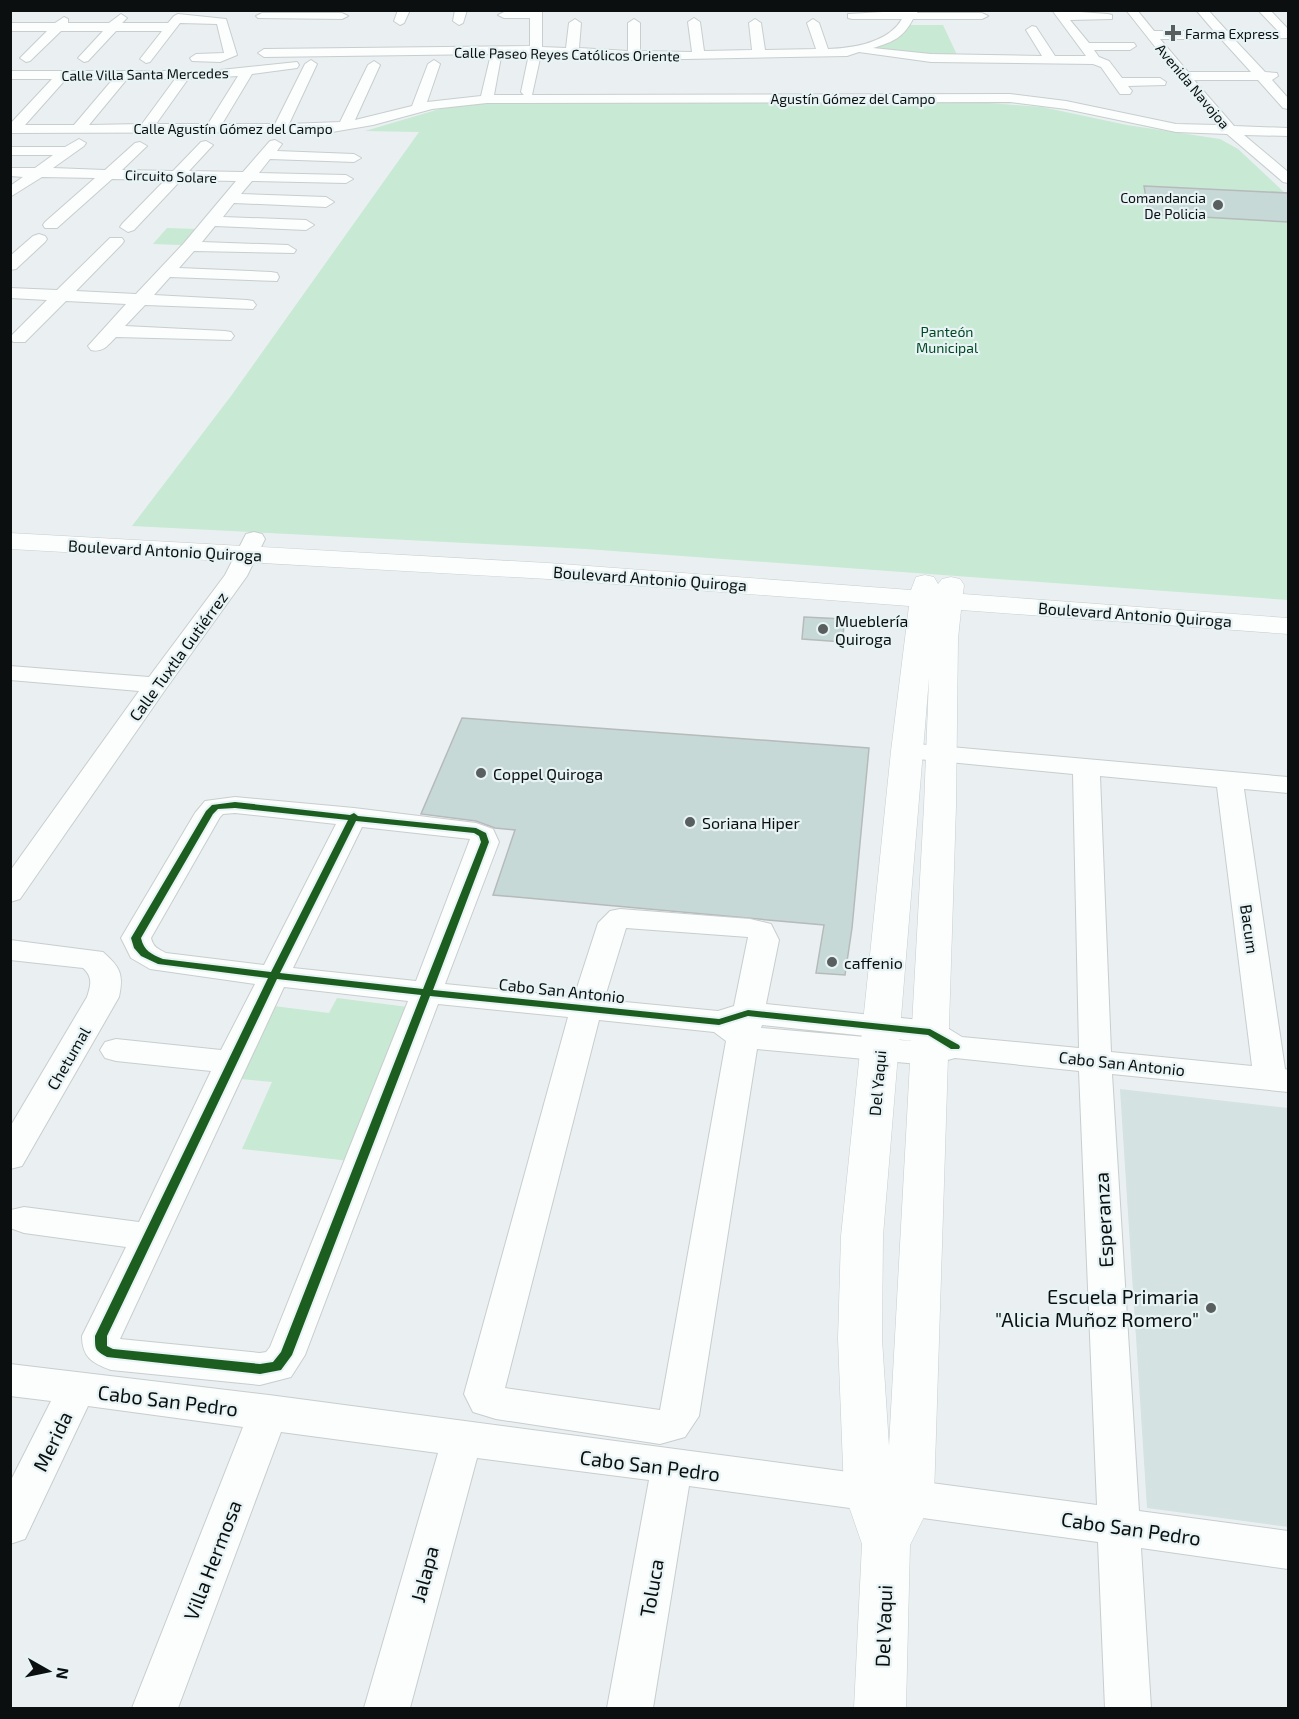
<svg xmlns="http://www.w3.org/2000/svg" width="1299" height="1719" viewBox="0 0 1299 1719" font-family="'Exo 2',sans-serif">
	<rect width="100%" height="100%" fill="#eaf0f1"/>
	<polygon fill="#d4e2e2" points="1120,1089 1288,1108 1288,1527 1147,1508"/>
	<g fill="#c8e9d3">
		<polygon points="910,25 943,25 958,57 874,48 902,35"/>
		<polygon points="897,102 989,103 1042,107 1127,125 1220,139 1238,149 1285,193 1144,187 1150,214 1288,222 1288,600 586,549 132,526 231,396 419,132 365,131 443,108 481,104"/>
		<polygon points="167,228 196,229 181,245 153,244"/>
		<polygon points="337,998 408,1007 350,1161 242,1149 272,1082 241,1079 274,1006 329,1013"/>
	</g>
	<g fill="#c6d9d6" stroke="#b6baba" stroke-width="1.5">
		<polygon points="1144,186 1288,193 1288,222 1149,214"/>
		<polygon points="804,617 844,619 843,642 802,639"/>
		<polygon points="462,718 869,748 852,928 845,975 816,973 824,925 493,895 515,830 495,828 476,821 421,814"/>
	</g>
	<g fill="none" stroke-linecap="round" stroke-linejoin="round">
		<g stroke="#c8cdce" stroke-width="2">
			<g id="minor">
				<polygon points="398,10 410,10 404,23 400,25 394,21"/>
				<polygon points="455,10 467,10 463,23 459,25 453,21"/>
				<path d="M 530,10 L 542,10 L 542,47 L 566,48 L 569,23 L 575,19 L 581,23 L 579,48 L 628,51 L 628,23 L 634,19 L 640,23 L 640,51 L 692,52 L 688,22 L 694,18 L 700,22 L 704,51 L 752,50 L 749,23 L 755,19 L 761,23 L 765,50 L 816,49 L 807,23 L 813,19 L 819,23 L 828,49 C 853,48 888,43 902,19 L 852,19 L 848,18 L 848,14 L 918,10 L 917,13 L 982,13 L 988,16 L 982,19 L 913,19 C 903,38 893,42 873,48 L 931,54 L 1042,56 L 1026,30 L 1032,26 L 1036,27 L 1055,56 L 1086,56 L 1052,10 L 1108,14 L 1112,15 L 1112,19 L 1070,20 L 1089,43 L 1134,43 L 1136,46 L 1130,50 L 1094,50 L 1099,57 L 1109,61 L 1122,78 L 1160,78 L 1166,82 L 1165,85 L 1128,86 L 1132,91 L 1130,94 L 1120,94 L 1101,67 L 1093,64 L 931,62 L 859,52 L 847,56 L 634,60 L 541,54 L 532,95 L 1010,94 L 1066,101 L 1176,124 L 1217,125 L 1126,10 L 1137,10 L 1154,31 L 1214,31 L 1196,10 L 1208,10 L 1227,31 L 1278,31 L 1258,10 L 1270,10 L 1288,29 L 1288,38 L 1234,39 L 1265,72 L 1277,73 L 1278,76 L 1272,80 L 1288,98 L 1288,109 L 1283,108 L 1258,80 L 1194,80 L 1234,126 L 1288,128 L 1288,136 L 1244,135 L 1288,172 L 1288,183 L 1283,182 L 1227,134 L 1176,132 L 1066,109 L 1010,102 L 487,103 L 432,109 L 373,125 L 332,132 L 10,133 L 10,124 L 52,79 L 10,79 L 10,71 L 211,71 L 297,62 L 299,65 L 297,68 L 252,74 L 222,124 L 275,124 L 305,64 L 311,60 L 317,64 L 289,124 L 340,122 L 368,65 L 374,61 L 380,65 L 355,120 L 412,106 L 428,64 L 434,60 L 440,64 L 427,102 L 481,96 L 491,54 L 264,57 L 258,53 L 264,49 L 530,46 L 530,18 L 504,18 L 498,15 L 504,12 ZM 1160,39 L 1221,39 L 1251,72 L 1188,72 ZM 498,54 L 529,54 L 521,92 L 524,95 L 494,95 L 501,57 ZM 238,76 L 208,124 L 156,124 L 188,79 ZM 66,79 L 113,79 L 74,125 L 25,125 ZM 127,79 L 175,79 L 142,124 L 89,125 Z"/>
				<polygon points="262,13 342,13 348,16 342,19 258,18 256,16"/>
				<polygon points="121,14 127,18 122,23 168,23 174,16 178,14 226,19 237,55 220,62 192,61 190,58 196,54 224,53 217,24 180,23 150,62 146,63 140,59 162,31 116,31 88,61 84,62 78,58 103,31 61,31 30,61 26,62 20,58 47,31 10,31 10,23 55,23 64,17 68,19 68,23 109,23"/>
				<path d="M 79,139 L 86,143 L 84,146 L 53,168 L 105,170 L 135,143 L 140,142 L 147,146 L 122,170 L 173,171 L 201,142 L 206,141 L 213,145 L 189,171 L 243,172 L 270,141 L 275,140 L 282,144 L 277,151 L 354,154 L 361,158 L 354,162 L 270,159 L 259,173 L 346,175 L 353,179 L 346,183 L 252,181 L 241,194 L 326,197 L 334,202 L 326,207 L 234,203 L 223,217 L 306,220 L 314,225 L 306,230 L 215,226 L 202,242 L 288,245 L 296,250 L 294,253 L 194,251 L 179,268 L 271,272 L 277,273 L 279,277 L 277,281 L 170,277 L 154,295 L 247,300 L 253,301 L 256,305 L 253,309 L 145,305 L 125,326 L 225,331 L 231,332 L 234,336 L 231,340 L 116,337 C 108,345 103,353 91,350 L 88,346 L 126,304 L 66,301 L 25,342 L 13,342 L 10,337 L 47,300 L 10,298 L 10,288 L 57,290 L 110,238 L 122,238 L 124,241 L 122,244 L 76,291 L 136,294 L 184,243 L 236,181 L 181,180 L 134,230 L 128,232 L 120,227 L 122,224 L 165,180 L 112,179 L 57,228 L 45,228 L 43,225 L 45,222 L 95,178 L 42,177 L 10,197 L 10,186 L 23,177 L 10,176 L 10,168 L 35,168 L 53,155 L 10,155 L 10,147 L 65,147 Z"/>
				<polygon points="39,234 45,236 47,239 45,242 16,269 10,270 10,256 33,236"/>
				<polygon points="254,532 262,534 265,539 247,576 165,690 20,899 10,902 10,871 139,691 10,680 10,666 149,677 225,575 246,534"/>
				<path d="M 906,743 L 1288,777 L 1288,793 L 1244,789 L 1285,1069 L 1288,1070 L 1288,1092 L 1112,1074 L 1139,1511 L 1288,1531 L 1288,1569 L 1141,1548 L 1151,1708 L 1105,1708 L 1098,1542 L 689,1486 L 653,1708 L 607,1708 L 649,1480 L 477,1458 L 410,1708 L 364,1708 L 438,1453 L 281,1432 L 178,1708 L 132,1708 L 243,1427 L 88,1406 L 25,1539 L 10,1544 L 10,1482 L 51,1401 L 10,1396 L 10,1364 L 269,1395 L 1097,1505 L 1079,1071 L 955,1058 L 929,1065 L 757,1049 L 699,1416 L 685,1437 L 660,1444 L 496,1419 L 473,1412 L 464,1394 L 568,1017 L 438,1004 L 305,1355 L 291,1377 L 260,1385 L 111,1370 C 92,1363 82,1357 82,1336 L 126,1247 L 24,1233 L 10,1228 L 11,1210 L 24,1207 L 139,1222 L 211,1071 L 116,1061 L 105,1058 L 100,1050 L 105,1042 L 116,1039 L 221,1050 L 255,984 L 150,969 L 131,958 L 121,938 L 195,813 L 205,801 L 235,797 L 354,808 L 476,823 L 493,829 L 499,842 L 445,984 L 574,997 L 598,923 L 610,911 L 620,909 L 750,919 L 771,924 L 779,940 L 766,1004 L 930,1021 L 941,1024 L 962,1037 L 1079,1048 L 1073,774 L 897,757 L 893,751 L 897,745 ZM 1100,776 L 1217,787 L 1252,1066 L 1111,1052 ZM 235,813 L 336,824 L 264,965 L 166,953 C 158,949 153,947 151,938 L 220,817 L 223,814 ZM 362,827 L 470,839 L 416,981 L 293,968 ZM 626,928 L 748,937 L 734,1006 L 718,1011 L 604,1000 ZM 284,987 L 408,1001 L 270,1347 L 266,1352 L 260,1353 L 120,1339 ZM 599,1020 L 714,1032 L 726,1041 L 660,1410 L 505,1388 ZM 762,1025 L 923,1042 L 761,1028 Z"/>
				<path d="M 10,940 L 103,952 C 120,967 124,974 119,997 L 22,1166 L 10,1169 L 10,1127 L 87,997 C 91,985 93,977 83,968 L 10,960 Z"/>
			</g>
		</g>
		<g stroke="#c8cdce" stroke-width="1">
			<path id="major" d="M 10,533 L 548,563 L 911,590 L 916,577 L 925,575 L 934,577 L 938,584 L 942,579 L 951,577 L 960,579 L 964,585 L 963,594 L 1288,618 L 1288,634 L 961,610 L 958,639 L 956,806 L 934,1497 L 910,1545 L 906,1708 L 854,1708 L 862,1544 L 844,1492 L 838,1339 L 841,1236 L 891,751 L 909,606 L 548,579 L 10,549 ZM 929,678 L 924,806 L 889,1446 L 882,1339 L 883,1236 Z"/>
		</g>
		<use href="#minor" fill="#fcfdfd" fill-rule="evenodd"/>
		<use href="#major" fill="#fcfdfd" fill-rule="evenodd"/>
		<g stroke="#e7f3f4" stroke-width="4">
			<path id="cycleway" d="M 235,802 L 350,815 L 354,813 L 358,816 L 476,828 L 486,833 L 489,842 L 433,990 L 719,1019 L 748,1010 L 930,1029 L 959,1045 L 960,1047 L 959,1049 L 951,1049 L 928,1035 L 748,1016 L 719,1025 L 430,996 L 292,1355 L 281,1370 L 260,1374 L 107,1357 C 95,1350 95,1350 95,1336 L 268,978 L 158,964 L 141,956 L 134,948 L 131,938 L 206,811 L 212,805 ZM 235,808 L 348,820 L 271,972 L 163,959 C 151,954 144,951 141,938 L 213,814 L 218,809 ZM 356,821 L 474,833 L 479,836 L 481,842 L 423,989 L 280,973 ZM 277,979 L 421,995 L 281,1352 L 273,1362 L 260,1364 L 113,1349 L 107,1346 L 107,1336 Z"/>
		</g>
		<use href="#cycleway" fill="#1b5e20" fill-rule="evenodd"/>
	</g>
	<g fill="#595e5e" stroke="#e7f3f4" stroke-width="2">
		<path d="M1170 24h6v6h6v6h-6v6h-6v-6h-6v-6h6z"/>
		<circle cx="1218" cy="205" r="6"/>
		<circle cx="823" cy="629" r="6"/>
		<circle cx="481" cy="773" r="6"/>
		<circle cx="690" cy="822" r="6"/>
		<circle cx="832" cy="962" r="6"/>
		<circle cx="1211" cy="1308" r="6"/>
	</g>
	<g text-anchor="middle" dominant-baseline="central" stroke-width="4.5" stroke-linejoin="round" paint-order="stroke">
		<g font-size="14" fill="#0b0f0f" stroke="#e7f3f4" text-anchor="start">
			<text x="1185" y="33">Farma Express</text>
			<text x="1206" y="197" text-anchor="end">Comandancia<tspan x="1206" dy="16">De Policia</tspan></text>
		</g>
		<g font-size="14" fill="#0b0f0f" stroke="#e7f3f4">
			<text transform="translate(567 54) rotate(1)">Calle Paseo Reyes Católicos Oriente</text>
			<text transform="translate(145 74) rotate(-1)">Calle Villa Santa Mercedes</text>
			<text transform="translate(1193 86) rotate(50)">Avenida Navojoa</text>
			<text x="853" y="98">Agustín Gómez del Campo</text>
			<text x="233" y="128">Calle Agustín Gómez del Campo</text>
			<text transform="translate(171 176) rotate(2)">Circuito Solare</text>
		</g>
		<g font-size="14" fill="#004923" stroke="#e7f3f4">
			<text x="947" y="331">Panteón<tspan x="947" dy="16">Municipal</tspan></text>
		</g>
		<g font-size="16" fill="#0b0f0f" stroke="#e7f3f4">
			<text transform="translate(165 550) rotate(3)">Boulevard Antonio Quiroga</text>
			<text transform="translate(650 578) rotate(4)">Boulevard Antonio Quiroga</text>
			<text transform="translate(1135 614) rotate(4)">Boulevard Antonio Quiroga</text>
			<text transform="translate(178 656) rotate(-54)">Calle Tuxtla Gutiérrez</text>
			<text transform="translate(1250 929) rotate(82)">Bacum</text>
			<text transform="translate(562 990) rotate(6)">Cabo San Antonio</text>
			<text transform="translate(68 1058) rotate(-60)">Chetumal</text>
			<text transform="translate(1122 1063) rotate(6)">Cabo San Antonio</text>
			<text transform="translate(877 1083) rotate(-85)">Del Yaqui</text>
		</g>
		<g font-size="16" fill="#0b0f0f" stroke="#e7f3f4" text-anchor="start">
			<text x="835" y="620">Mueblería<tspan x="835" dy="18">Quiroga</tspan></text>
			<text x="493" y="773">Coppel Quiroga</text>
			<text x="702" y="822">Soriana Hiper</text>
			<text x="844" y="962">caffenio</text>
		</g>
		<g font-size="20" fill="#0b0f0f" stroke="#e7f3f4">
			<text transform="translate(1103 1220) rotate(-93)">Esperanza</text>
			<text transform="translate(168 1400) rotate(7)">Cabo San Pedro</text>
			<text transform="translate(52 1441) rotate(-64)">Merida</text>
			<text transform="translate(650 1465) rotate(7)">Cabo San Pedro</text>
			<text transform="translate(1131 1528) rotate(8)">Cabo San Pedro</text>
			<text transform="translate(212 1560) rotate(-69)">Villa Hermosa</text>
			<text transform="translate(424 1574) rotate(-75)">Jalapa</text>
			<text transform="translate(651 1588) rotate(-80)">Toluca</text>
			<text transform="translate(883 1626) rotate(-88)">Del Yaqui</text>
		</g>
		<g font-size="20" fill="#0b0f0f" stroke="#e7f3f4" text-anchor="end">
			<text x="1199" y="1296">Escuela Primaria<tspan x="1199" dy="23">"Alicia Muñoz Romero"</tspan></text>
		</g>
	</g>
	<rect width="1299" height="1719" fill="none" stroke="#0b0f0f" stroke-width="24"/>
	<g transform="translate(48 1671) rotate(99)" stroke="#e7f3f4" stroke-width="4.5" paint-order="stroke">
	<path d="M0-4.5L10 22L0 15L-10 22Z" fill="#0b0f0f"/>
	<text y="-9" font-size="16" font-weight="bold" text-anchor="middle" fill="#0b0f0f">N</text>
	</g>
</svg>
